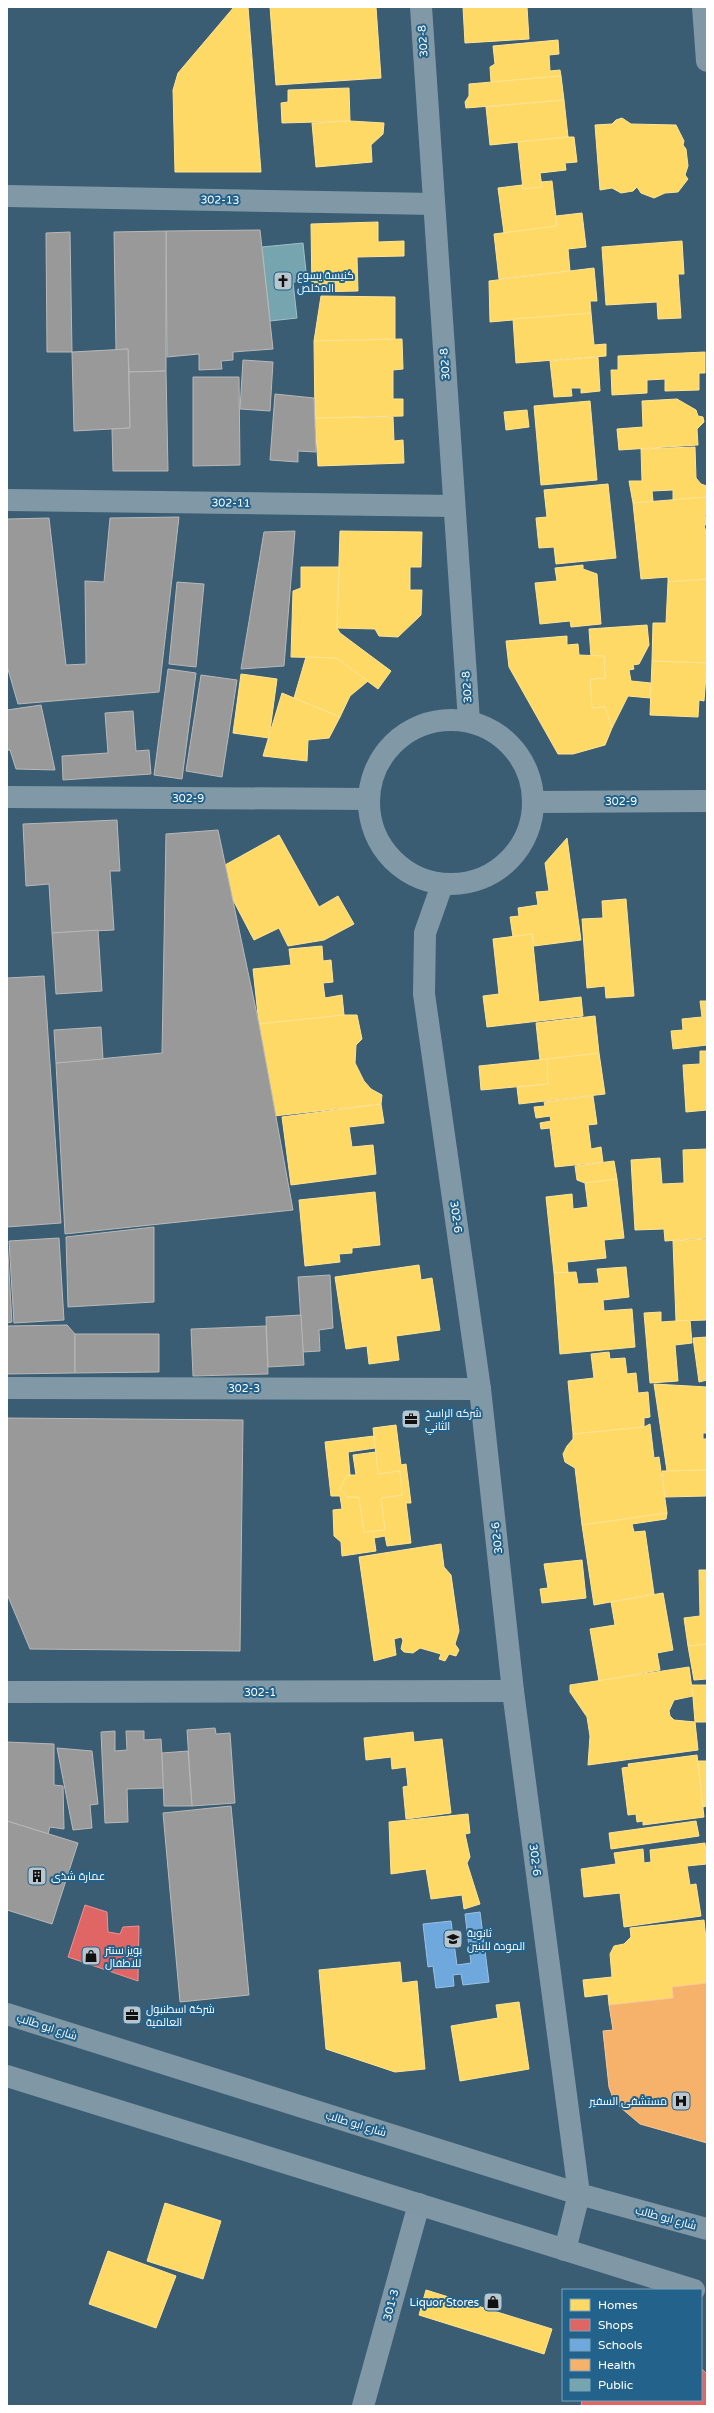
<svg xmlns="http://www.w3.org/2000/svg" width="714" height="2413" viewBox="0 0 714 2413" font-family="'Varela Round',Cairo,sans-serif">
	<rect width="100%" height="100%" fill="#3a5d73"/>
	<g fill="#ffd966" stroke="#ffe494">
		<polygon points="234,7 248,7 261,172 175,172 173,90 178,73"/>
		<polygon points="270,7 376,7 381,78 276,85"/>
		<polygon points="463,7 527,7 529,39 465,43"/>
		<polygon points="558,40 559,54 549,55 550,71 560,70 561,76 491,82 490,67 495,64 493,46"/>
		<polygon points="561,76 564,100 466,108 465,102 469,96 469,84"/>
		<polygon points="349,88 350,121 282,123 281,103 288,102 288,90"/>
		<polygon points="564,100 568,137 490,145 486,107"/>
		<polygon points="622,118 631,124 676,125 684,141 683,145 686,149 688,166 685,175 688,179 678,192 665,193 654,198 641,193 637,187 633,191 621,193 612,188 600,190 595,125 612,124 616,120"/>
		<polygon points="350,121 384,123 383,134 371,145 372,162 316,167 312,123"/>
		<polygon points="568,137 574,137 577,162 565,163 566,170 540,173 542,187 523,189 518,142"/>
		<polygon points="552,181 557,226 504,233 498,188 522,185 523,189 542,187 541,182"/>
		<polygon points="582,213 586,247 568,249 570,271 499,279 494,234 557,226 556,216"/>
		<polygon points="378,222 378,242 404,241 404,256 357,257 358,291 312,292 311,224"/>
		<polygon points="682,241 684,274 678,274 681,318 658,319 657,302 606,305 602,247"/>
		<polygon points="594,268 597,301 590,301 591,313 490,322 489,281"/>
		<polygon points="321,296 395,297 395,339 314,341"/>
		<polygon points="591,313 594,345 606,344 606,356 516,363 513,319"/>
		<polygon points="402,339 403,369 393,370 393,399 403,399 403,416 315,418 314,341"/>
		<polygon points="705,352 705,373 699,373 699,390 665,391 665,379 647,380 647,393 612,395 611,370 618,370 618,356"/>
		<polygon points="598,357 600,391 581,393 581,388 571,388 572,396 554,397 550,361"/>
		<polygon points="677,399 696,410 698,416 703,417 704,422 697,429 698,445 619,450 617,429 643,427 642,401"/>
		<polygon points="590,401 597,480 541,485 534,406"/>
		<polygon points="527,410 529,427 506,430 504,412"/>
		<polygon points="393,417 394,441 403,440 404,463 318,466 315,418"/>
		<polygon points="695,447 696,478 701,484 707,486 707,497 673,500 673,490 652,491 653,501 633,503 629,481 642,481 641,449"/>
		<polygon points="608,484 616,558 556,564 554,547 539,548 536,518 547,517 544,490"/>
		<polygon points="707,497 707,513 705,515 707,525 704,525 707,535 707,561 705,562 707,564 707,579 668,582 668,577 641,579 633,503"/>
		<polygon points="340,531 422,532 421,567 410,567 410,590 422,590 421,615 398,637 379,636 375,629 337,628"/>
		<polygon points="583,565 583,569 597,574 601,624 571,627 570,621 540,624 535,583 557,581 555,568"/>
		<polygon points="301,567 339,567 337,628 340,633 391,671 378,689 336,658 291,657 293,591 301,588"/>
		<polygon points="707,579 707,663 652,661 653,623 666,623 668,582"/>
		<polygon points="647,625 649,645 639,664 633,665 634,669 629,670 631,681 651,683 650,698 628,696 612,728 605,707 592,708 590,679 605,678 604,656 591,657 589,629"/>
		<polygon points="567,636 567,645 578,644 579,655 604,656 605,678 590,679 592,708 605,707 612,728 605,745 573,754 558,754 509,667 506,641"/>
		<polygon points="306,657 336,658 368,681 350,696 340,717 294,698"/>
		<polygon points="652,661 707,663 704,701 699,700 698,717 650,715"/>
		<polygon points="241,674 277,679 269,738 233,733"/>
		<polygon points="282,693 340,717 329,738 308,740 307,761 263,756"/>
		<polygon points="279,835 319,907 338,896 354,924 324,940 288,946 279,928 254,940 232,898 225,865"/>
		<polygon points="567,838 581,940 534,946 532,934 513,937 510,917 519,916 518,908 538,905 536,892 549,891 545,863"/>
		<polygon points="626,899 634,996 606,998 605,986 587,988 582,919 603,918 602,901"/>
		<polygon points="532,934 539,1002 581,997 583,1016 487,1027 483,996 499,994 493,939"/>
		<polygon points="322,946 323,961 331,960 333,982 323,983 325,998 342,995 344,1015 259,1024 253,969 291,965 289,949"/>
		<polygon points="700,1001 707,1001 707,1045 673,1049 671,1031 683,1030 682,1019 702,1017"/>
		<polygon points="344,1015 357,1015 362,1039 356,1045 355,1063 364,1081 371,1089 382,1095 381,1104 274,1116 259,1024"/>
		<polygon points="595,1016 599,1053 540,1060 536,1023"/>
		<polygon points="700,1051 707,1051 707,1110 686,1112 683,1065 700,1064"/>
		<polygon points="599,1053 605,1094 519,1104 517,1087 548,1084 547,1059"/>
		<polygon points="547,1059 548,1084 481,1090 479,1066"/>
		<polygon points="593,1096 597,1124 588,1125 591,1149 601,1147 603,1162 555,1167 550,1128 541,1129 540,1123 551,1121 550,1116 536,1118 534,1107 545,1106 544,1102"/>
		<polygon points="381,1104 384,1123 349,1127 352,1147 373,1145 376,1174 291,1185 282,1117"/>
		<polygon points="707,1149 707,1238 665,1241 664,1229 635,1230 631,1160 660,1158 662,1184 684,1183 683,1150"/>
		<polygon points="614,1161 617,1179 585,1183 577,1180 575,1166"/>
		<polygon points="617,1179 624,1238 604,1240 606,1258 567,1262 568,1272 554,1273 546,1197 572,1194 573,1209 588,1207 585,1183"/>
		<polygon points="375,1192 380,1245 352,1248 352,1253 339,1254 340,1262 305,1266 299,1200"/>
		<polygon points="707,1239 707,1320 676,1321 673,1241"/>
		<polygon points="419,1265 421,1280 432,1278 440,1330 396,1336 399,1360 369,1364 367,1346 346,1349 335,1277"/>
		<polygon points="626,1267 629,1297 603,1300 604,1311 632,1309 635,1347 560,1354 554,1273 576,1272 578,1284 599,1283 597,1269"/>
		<polygon points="661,1312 661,1322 690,1320 692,1343 675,1345 678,1381 650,1383 644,1313"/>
		<polygon points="707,1337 707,1380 699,1382 693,1338"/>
		<polygon points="609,1352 610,1359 625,1358 627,1374 636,1373 638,1393 648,1392 650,1417 644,1418 644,1427 573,1434 568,1381 594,1378 591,1354"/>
		<polygon points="654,1384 707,1387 707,1433 703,1433 703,1439 707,1439 707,1470 667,1471"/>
		<polygon points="650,1424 654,1458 659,1457 667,1513 582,1525 575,1468 565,1462 563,1454 567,1446 573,1439 573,1434 644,1427"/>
		<polygon points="396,1425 401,1465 406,1464 411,1503 406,1503 411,1543 387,1546 385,1536 374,1538 373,1531 385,1530 381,1498 402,1495 400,1471 378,1474 373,1428"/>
		<polygon points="374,1436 375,1448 348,1452 350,1475 347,1475 340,1489 347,1497 359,1497 364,1532 373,1531 376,1551 342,1556 341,1542 334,1536 333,1510 342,1509 340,1496 331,1496 325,1442"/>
		<polygon points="376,1452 378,1474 400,1471 402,1495 381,1498 385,1530 364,1532 359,1497 347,1497 340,1489 347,1475 356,1475 353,1455"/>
		<polygon points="707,1470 707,1496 665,1497 662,1471"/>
		<polygon points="667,1513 666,1519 632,1524 634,1532 645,1531 654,1594 594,1605 582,1525"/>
		<polygon points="441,1544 444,1567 451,1575 459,1631 455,1644 459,1650 456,1656 449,1654 445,1661 439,1659 441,1654 420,1648 413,1653 404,1652 401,1649 403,1640 401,1637 394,1639 396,1655 374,1661 359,1557"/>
		<polygon points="582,1560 586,1598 542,1603 540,1589 548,1588 544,1564"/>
		<polygon points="699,1570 707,1570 707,1644 688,1646 684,1618 700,1616"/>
		<polygon points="663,1593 673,1650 657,1653 660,1670 599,1681 590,1629 615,1625 611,1602"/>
		<polygon points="707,1644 707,1679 694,1680 688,1646"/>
		<polygon points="689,1667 693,1696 674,1700 669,1711 670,1716 674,1720 695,1722 698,1750 588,1765 590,1736 587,1717 570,1692 570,1685"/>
		<polygon points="692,1685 707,1685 707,1722 695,1722"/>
		<polygon points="413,1732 414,1742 442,1739 451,1813 406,1819 403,1787 408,1786 406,1767 392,1769 391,1757 366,1760 364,1738"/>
		<polygon points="697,1755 704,1817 643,1825 643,1821 637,1822 636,1814 628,1815 622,1768 629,1767 628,1764"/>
		<polygon points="698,1761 707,1761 707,1806 703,1807"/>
		<polygon points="468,1814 470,1833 465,1834 470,1857 467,1863 480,1904 464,1909 462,1895 431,1899 426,1869 391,1874 389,1822"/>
		<polygon points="696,1821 699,1836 611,1849 609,1833"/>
		<polygon points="705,1843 707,1864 687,1866 690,1885 696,1884 701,1916 624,1927 620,1893 584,1897 581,1869 616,1864 614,1853 643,1849 644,1863 651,1862 650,1850"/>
		<polygon points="704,1920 707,1949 707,1983 672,1987 673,1998 609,2005 608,1994 585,1997 583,1980 612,1977 610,1954 614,1946 624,1944 631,1937 630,1928"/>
		<polygon points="400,1962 402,1983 417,1981 425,2069 395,2072 326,2049 319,1970"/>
		<polygon points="519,2002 529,2069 460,2081 451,2026 498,2018 496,2005"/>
		<polygon points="165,2203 221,2221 203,2279 147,2261"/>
		<polygon points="108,2251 176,2276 156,2328 89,2304"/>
		<polygon points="426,2290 552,2329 544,2354 419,2315"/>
	</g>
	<g fill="#e06666" stroke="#e99494">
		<polygon points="85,1905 107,1912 108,1932 120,1934 123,1927 139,1926 138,1981 68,1957"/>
		<polygon points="701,2368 707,2374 707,2406 581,2406 582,2400 701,2400"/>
	</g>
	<polygon fill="#6fa8dc" stroke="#9ac2e6" points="480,1912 489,1982 463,1985 461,1974 453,1975 454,1986 436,1988 433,1966 428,1967 423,1924 451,1921 457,1965 471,1963 465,1914"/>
	<polygon fill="#f6b26b" stroke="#f9c997" points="707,1983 707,2143 640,2124 620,2107 613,2098 609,2087 603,2031 613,2030 609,2005 673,1998 672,1987"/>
	<polygon fill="#76a5af" stroke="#9fc0c7" points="303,243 307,281 293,282 297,318 270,321 262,247"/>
	<g fill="#999" stroke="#b8b8b8">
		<polygon points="260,230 273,349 233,352 233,360 221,361 222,369 199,370 199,354 167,357 166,231"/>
		<polygon points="166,231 166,371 129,372 128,349 116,350 114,232"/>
		<polygon points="70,232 72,352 47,352 46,233"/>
		<polygon points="128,349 130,428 74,431 72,352"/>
		<polygon points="243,360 273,362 270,411 240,409"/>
		<polygon points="166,371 168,471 113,471 112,429 130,428 129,372"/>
		<polygon points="193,377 239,377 240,465 193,466"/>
		<polygon points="275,394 314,398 316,452 298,451 298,462 270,460"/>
		<polygon points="179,517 159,692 18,704 7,666 7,519 49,518 66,665 86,664 85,581 104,582 110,518"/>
		<polygon points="295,531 284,666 241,669 264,532"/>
		<polygon points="177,582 204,584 196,667 169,664"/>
		<polygon points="168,669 196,673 182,779 154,775"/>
		<polygon points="201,675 237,680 222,777 186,771"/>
		<polygon points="41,705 55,770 16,769 10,750 7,750 7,710"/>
		<polygon points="133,711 136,751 149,750 151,774 63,780 62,756 108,753 105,713"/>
		<polygon points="117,820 120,871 110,871 114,930 52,933 49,884 26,886 23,824"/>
		<polygon points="218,830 259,1024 293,1210 65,1234 56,1063 162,1053 166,834"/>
		<polygon points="98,930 102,991 56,994 52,933"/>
		<polygon points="44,976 61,1223 7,1227 7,978"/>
		<polygon points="101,1027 103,1059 56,1063 54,1030"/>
		<polygon points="154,1227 154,1302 68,1307 66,1237"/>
		<polygon points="7,1236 12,1322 7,1323"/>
		<polygon points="59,1238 64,1320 14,1323 9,1241"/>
		<polygon points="330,1275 333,1328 319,1330 320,1351 303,1352 298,1277"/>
		<polygon points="301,1315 304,1365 268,1367 266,1317"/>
		<polygon points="67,1325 75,1334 75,1373 7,1374 7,1326"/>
		<polygon points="266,1326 268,1374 193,1376 191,1329"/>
		<polygon points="75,1334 159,1334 159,1372 75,1373"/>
		<polygon points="7,1418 243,1420 240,1651 30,1649 7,1594"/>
		<polygon points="215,1728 216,1734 230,1733 235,1803 192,1806 187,1730"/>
		<polygon points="115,1731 115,1751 127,1750 126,1731 144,1731 144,1740 161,1739 164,1788 127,1789 128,1822 105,1823 101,1732"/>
		<polygon points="7,1742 54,1744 54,1785 63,1786 64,1829 50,1827 48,1834 7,1821"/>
		<polygon points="57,1748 92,1751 98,1804 90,1805 92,1828 73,1830"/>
		<polygon points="188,1751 192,1806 164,1806 162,1753"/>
		<polygon points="231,1806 249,1995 180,2002 163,1813"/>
		<polygon points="7,1821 78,1843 52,1924 7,1910"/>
	</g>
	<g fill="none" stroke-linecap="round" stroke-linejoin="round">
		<g stroke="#8199a7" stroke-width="22">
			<polyline points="421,7 469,721"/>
			<polyline points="703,7 707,61"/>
			<polyline points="7,196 434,204"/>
			<polyline points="7,500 454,506"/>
			<circle cx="451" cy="802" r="82"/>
			<polyline points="7,797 369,799"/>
			<polyline points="534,802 707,801"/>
			<polyline points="442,885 425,933 424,994 480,1389 513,1691 579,2194"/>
			<polyline points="7,1388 480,1389"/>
			<polyline points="7,1692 513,1691"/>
			<polyline points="363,2406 419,2204"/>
		</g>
		<g stroke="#8097a5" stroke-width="22">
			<polyline points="7,2014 579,2194 707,2229"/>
			<polyline points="7,2076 694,2290"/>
			<polyline points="565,2250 579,2194"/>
		</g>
	</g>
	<defs>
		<g id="church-square" transform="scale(1)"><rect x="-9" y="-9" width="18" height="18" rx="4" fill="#bac6ce" stroke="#23628a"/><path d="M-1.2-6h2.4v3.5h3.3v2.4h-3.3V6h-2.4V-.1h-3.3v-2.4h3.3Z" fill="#111"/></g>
		<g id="office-square" transform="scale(1)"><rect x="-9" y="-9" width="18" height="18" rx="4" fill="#bac6ce" stroke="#23628a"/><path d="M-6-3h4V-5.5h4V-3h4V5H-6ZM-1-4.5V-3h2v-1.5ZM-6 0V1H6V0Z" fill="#111"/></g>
		<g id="building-square" transform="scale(1)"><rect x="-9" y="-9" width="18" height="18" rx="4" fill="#bac6ce" stroke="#23628a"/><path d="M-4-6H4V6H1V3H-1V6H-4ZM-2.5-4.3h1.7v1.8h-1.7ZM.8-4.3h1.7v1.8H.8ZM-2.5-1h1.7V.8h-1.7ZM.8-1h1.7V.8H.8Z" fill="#111"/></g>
		<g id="school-square" transform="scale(1)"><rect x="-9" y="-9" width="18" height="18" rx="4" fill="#bac6ce" stroke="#23628a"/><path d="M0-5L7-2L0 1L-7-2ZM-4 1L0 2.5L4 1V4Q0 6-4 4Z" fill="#111"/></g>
		<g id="shop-square" transform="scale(1)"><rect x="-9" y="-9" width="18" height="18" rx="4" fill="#bac6ce" stroke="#23628a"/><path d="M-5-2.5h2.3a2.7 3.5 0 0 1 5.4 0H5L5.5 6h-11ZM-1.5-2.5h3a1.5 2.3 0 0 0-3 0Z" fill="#111"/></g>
		<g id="hospital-square" transform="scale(1)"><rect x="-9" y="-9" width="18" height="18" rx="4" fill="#bac6ce" stroke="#23628a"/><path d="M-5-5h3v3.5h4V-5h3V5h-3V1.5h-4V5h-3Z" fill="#111"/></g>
	</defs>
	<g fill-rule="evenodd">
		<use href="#church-square" x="283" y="281"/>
		<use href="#office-square" x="411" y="1419"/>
		<use href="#building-square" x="37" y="1876"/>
		<use href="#school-square" x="453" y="1939"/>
		<use href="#shop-square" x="91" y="1956"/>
		<use href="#office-square" x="132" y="2015"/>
		<use href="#hospital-square" x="681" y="2101"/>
		<use href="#shop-square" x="493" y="2302"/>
	</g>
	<g text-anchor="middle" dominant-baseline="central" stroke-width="4" stroke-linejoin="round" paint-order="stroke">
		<g font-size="11" fill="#fff" stroke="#23628a">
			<text transform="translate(423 41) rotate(-94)">302-8</text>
			<text transform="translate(220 200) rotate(1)">302-13</text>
			<text transform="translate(445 364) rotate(-94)">302-8</text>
			<text transform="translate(231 503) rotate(1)">302-11</text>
			<text transform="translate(467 687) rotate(-94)">302-8</text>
			<text x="188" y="798">302-9</text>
			<text x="621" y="801">302-9</text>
			<text transform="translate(456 1217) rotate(82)">302-6</text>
			<text x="244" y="1388">302-3</text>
			<text transform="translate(497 1538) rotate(-96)">302-6</text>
			<text x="260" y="1692">302-1</text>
			<text transform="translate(535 1860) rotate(83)">302-6</text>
			<text transform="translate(47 2027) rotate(18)">شارع ابو طالب</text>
			<text transform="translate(356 2124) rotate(17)">شارع ابو طالب</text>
			<text transform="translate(666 2218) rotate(15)">شارع ابو طالب</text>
			<text transform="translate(391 2305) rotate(-75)">301-3</text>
		</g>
		<g font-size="11" fill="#fff" stroke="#23628a" text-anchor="start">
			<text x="297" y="275">كنيسة يسوع<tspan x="297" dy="13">المخلص</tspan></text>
			<text x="425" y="1413">شركه الراسخ<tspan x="425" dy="13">الثاني</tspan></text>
			<text x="51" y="1876">عمارة شذى</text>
			<text x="467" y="1933">ثانوية<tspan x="467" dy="13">المودة للبنين</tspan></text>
			<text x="105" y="1950">بويز سنتر<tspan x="105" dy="13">للاطفال</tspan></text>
			<text x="146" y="2009">شركة اسطنبول<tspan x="146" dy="13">العالمية</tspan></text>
			<text x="667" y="2101" text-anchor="end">مستشفى السفير</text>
			<text x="479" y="2302" text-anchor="end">Liquor Stores</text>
		</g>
	</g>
	<rect width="714" height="2413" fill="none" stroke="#ffffff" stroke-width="16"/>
	<rect x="562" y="2289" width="140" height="112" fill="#23628a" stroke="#7ba1b9"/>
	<rect x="570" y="2299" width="20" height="12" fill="#ffd966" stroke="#7ba1b9"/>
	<text x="598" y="2309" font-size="12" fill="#ffffff">Homes</text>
	<rect x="570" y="2319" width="20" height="12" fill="#e06666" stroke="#7ba1b9"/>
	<text x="598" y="2329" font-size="12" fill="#ffffff">Shops</text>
	<rect x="570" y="2339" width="20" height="12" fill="#6fa8dc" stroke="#7ba1b9"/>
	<text x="598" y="2349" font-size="12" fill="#ffffff">Schools</text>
	<rect x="570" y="2359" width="20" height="12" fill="#f6b26b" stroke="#7ba1b9"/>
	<text x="598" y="2369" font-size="12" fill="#ffffff">Health</text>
	<rect x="570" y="2379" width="20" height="12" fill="#76a5af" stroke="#7ba1b9"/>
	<text x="598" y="2389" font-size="12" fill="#ffffff">Public</text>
</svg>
